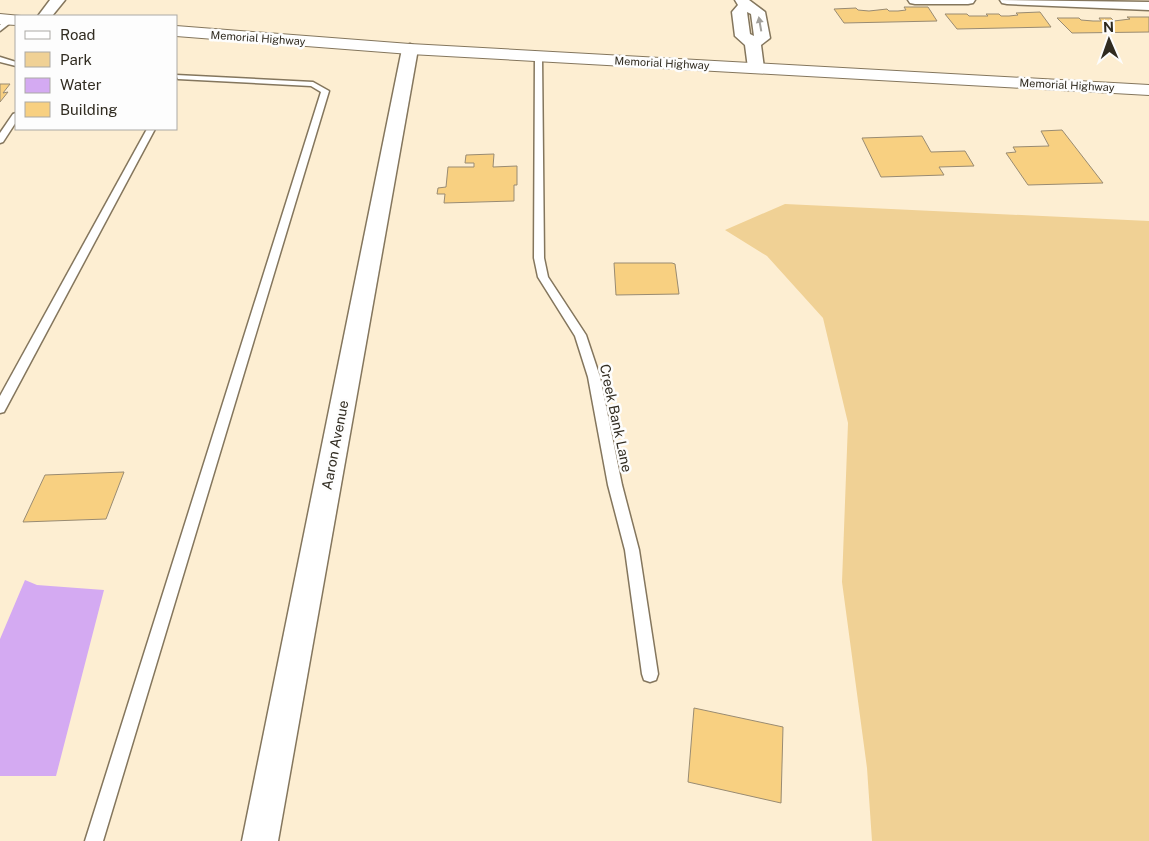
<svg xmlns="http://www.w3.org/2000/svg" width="1149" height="841" viewBox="0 0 1149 841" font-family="'Public Sans',sans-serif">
	<rect width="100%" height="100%" fill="#fdeed2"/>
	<polygon fill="#f0d195" points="785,204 1149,221 1149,841 872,841 867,768 842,582 848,423 823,318 767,256 725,230"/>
	<polygon fill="#d4aaf2" points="25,580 37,585 104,590 56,776 0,776 0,639"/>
	<g fill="#f8d081" stroke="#998b72">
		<polygon points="904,7 928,7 937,21 844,23 834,9 856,8 858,10 869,11 887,9 889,11 898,11 906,10"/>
		<polygon points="1040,12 1051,27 957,29 945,14 967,14 969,16 988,16 986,14 999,14 1001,16 1009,16 1018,15 1016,13"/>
		<polygon points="1127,17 1149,17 1149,32 1072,33 1057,18 1079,18 1081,20 1093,21 1101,21 1099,18 1111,18 1114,21 1130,19"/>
		<polygon points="0,84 10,84 3,93 8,92 0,102"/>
		<polygon points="1062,130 1103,183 1028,185 1006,153 1016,152 1013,147 1049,146 1041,131"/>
		<polygon points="922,136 931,152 965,151 974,166 939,167 944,175 881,177 862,138"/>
		<polygon points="494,154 493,167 517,166 517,185 514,185 514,201 444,203 445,194 437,194 438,188 446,187 448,167 474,167 474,163 465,163 466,155"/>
		<polygon points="614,263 672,263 675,264 679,294 616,295"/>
		<polygon points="124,472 106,519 23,522 45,475"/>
		<polygon points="694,708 783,727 781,803 688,782"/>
	</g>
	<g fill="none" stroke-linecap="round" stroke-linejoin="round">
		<g stroke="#84765d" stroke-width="3">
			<g id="service">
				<polygon points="7,18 14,20 0,31 0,25"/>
				<polygon points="535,54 542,56 544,258 548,277 586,335 600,377 622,485 639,550 658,674 656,680 650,682 644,680 642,674 625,550 608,485 588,377 575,336 538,277 534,258"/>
				<polygon points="0,57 16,62 16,66 0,62"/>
				<polygon points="176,75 313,82 329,91 103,841 85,841 321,92 311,86 178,79"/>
				<polygon points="16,113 16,122 3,142 0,143 0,133 13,114"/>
				<polygon points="147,129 155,129 4,412 0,413 0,396"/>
			</g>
		</g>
		<g stroke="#84765d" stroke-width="3">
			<g id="minor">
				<polygon points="50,0 65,0 52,16 38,16"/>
				<path d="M 735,0 L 749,0 L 765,12 L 770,38 L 761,45 L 764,68 L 762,71 L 750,71 L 748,68 L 745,45 L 735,36 L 732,12 L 738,5 ZM 747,12 L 751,14 L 754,36 L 750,34 Z"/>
				<polygon points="908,0 975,0 973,3 968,4 915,4 910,3"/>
				<polygon points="1000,0 1149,2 1149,10 1007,4 1002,3"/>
				<polygon points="410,44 415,46 418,49 278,841 242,841 402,49 405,46"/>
			</g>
		</g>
		<g stroke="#84765d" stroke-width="2">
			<g id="tertiary">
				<polygon points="0,14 21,16 16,16 16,25 0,24"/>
				<polygon points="176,26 410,44 1149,85 1149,95 410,54 176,36"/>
			</g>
		</g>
		<use href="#service" fill="#fff" fill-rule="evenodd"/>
		<use href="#minor" fill="#fff" fill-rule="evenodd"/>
		<use href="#tertiary" fill="#fff" fill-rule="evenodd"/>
	</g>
	<defs><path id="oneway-solid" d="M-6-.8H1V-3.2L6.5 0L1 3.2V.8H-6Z" transform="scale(1.25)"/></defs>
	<use fill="#a2a09b" href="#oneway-solid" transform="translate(760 24) rotate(-100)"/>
	<g text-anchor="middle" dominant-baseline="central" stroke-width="5" stroke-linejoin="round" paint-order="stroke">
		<g font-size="11" fill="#302b20" stroke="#fdfdfd">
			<text transform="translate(258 38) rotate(4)">Memorial Highway</text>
			<text transform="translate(662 63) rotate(3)">Memorial Highway</text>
			<text transform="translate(1067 85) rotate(3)">Memorial Highway</text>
		</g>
		<g font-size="14" fill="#302b20" stroke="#fdfdfd">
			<text transform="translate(616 418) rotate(78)">Creek Bank Lane</text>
			<text transform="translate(335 445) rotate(-79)">Aaron Avenue</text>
		</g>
	</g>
	<rect x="15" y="15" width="162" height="115" fill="#fdfdfd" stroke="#aba9a5"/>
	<rect x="25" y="31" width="25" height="8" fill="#ffffff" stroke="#aba9a5"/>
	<text x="60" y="40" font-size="15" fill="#302b20">Road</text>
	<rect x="25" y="52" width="25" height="15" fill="#f0d195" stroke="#aba9a5"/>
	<text x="60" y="65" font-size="15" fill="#302b20">Park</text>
	<rect x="25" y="78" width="25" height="15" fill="#d4aaf2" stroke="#aba9a5"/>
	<text x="60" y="90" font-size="15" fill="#302b20">Water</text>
	<rect x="25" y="102" width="25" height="15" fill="#f8d081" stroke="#aba9a5"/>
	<text x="60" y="115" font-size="15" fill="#302b20">Building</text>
	<g transform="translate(1109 40) rotate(358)" stroke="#fdfdfd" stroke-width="4" paint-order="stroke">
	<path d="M0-4L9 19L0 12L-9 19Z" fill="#302b20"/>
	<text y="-8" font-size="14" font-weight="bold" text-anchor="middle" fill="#302b20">N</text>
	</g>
</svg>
